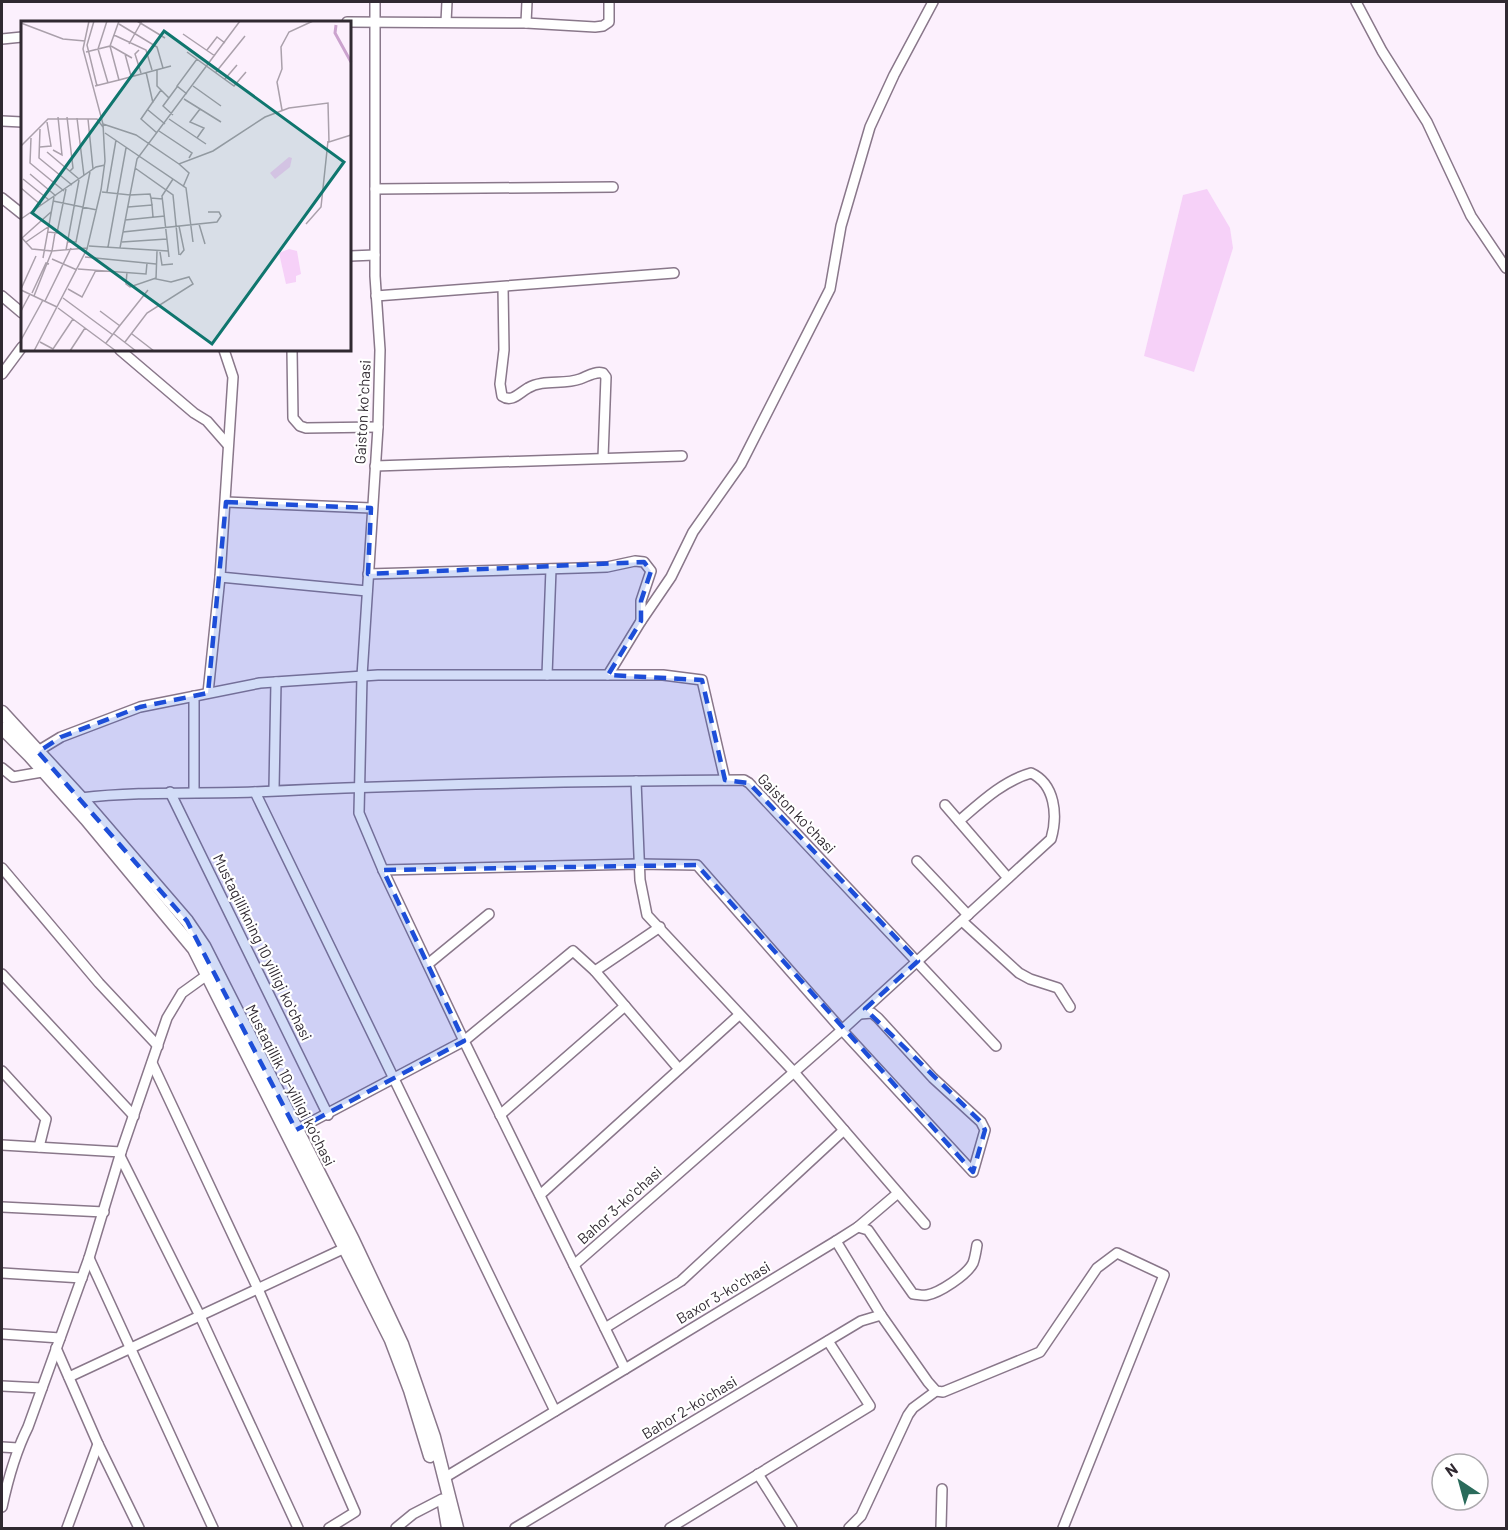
<svg xmlns="http://www.w3.org/2000/svg" width="1508" height="1530" viewBox="0 0 1508 1530" font-family="Barlow,sans-serif">
	<rect width="100%" height="100%" fill="#fcf0fd"/>
	<polygon fill="#f6d1f8" points="1207,189 1230,228 1233,248 1194,372 1144,356 1183,195"/>
	<g fill="none" stroke-linecap="round" stroke-linejoin="round">
		<g stroke="#89778a" stroke-width="12">
			<g id="minor">
				<polyline points="1356,2 1382,51 1427,122 1471,216 1506,268"/>
				<polyline points="347,22 526,23 595,27 603,26 609,22 609,2"/>
				<polyline points="446,22 447,2"/>
				<polyline points="526,23 527,2"/>
				<polyline points="2,39 22,37"/>
				<polyline points="2,121 22,122"/>
				<polyline points="375,189 613,187"/>
				<polyline points="2,198 22,214"/>
				<polyline points="350,256 375,255"/>
				<path d="M 503,287 L 504,350 L 500,384 L 502,396 C 512,403 519,393 528,388 C 543,379 564,385 580,379 C 588,376 595,371 603,373 L 606,377 L 603,458"/>
				<polyline points="2,296 22,313"/>
				<polyline points="376,296 674,273"/>
				<polyline points="120,350 194,413 207,421 228,445"/>
				<polyline points="224,350 233,377 220,577 367,591"/>
				<polyline points="292,350 293,418 300,426 306,428 378,427"/>
				<polyline points="2,374 22,347"/>
				<polyline points="375,466 682,456"/>
				<polyline points="226,502 371,508"/>
				<polyline points="368,574 578,568 607,567 635,561 644,562 651,571 641,601 641,621"/>
				<polyline points="547,675 551,569"/>
				<polyline points="608,675 663,675 702,680 725,780"/>
				<polyline points="208,693 220,577"/>
				<polyline points="194,696 194,792"/>
				<polyline points="33,754 61,737 140,707 260,683 378,675 608,675 641,621 671,577 693,532 741,464 830,289 841,226 870,127 894,75 933,2"/>
				<polyline points="2,768 13,777 42,772"/>
				<polyline points="636,781 640,880 647,915 793,1071 925,1224"/>
				<polyline points="274,789 276,682"/>
				<polyline points="170,792 328,1115"/>
				<polyline points="255,792 555,1411"/>
				<path d="M 81,798 C 139,791 196,794 253,792 C 417,784 580,781 744,780 L 749,783 L 996,1046"/>
				<polyline points="945,805 1008,878"/>
				<polyline points="917,861 968,915"/>
				<polyline points="2,868 99,983 158,1046"/>
				<polyline points="383,870 639,864 697,865 842,1030 973,1172 985,1130 981,1122 933,1078 878,1018 872,1013 860,1014"/>
				<polyline points="962,921 1019,973 1030,979 1058,988 1070,1007"/>
				<polyline points="428,964 489,914"/>
				<polyline points="2,974 134,1116"/>
				<polyline points="625,1006 595,971 660,927"/>
				<polyline points="152,1063 258,1289 355,1512 329,1528"/>
				<polyline points="2,1071 46,1119 39,1147"/>
				<polyline points="500,1115 625,1006 679,1069"/>
				<polyline points="296,1130 464,1041 383,870 359,813 362,676 378,427 380,350 375,276 375,2"/>
				<polyline points="2,1145 121,1152"/>
				<polyline points="120,1156 200,1316 298,1528"/>
				<polyline points="540,1195 739,1015"/>
				<polyline points="2,1207 104,1212"/>
				<path d="M 858,1227 L 868,1230 L 913,1294 C 917,1294 922,1296 927,1295 C 939,1293 967,1275 973,1263 C 975,1258 976,1251 977,1245"/>
				<polyline points="836,1241 881,1315 928,1382 936,1391 943,1392 1040,1352 1097,1268 1117,1253 1164,1275 1063,1528"/>
				<polyline points="89,1258 213,1528"/>
				<polyline points="574,1265 464,1041 573,951 595,971"/>
				<polyline points="2,1273 82,1278"/>
				<polyline points="605,1328 681,1281 844,1130"/>
				<polyline points="2,1334 60,1338"/>
				<polyline points="56,1348 98,1444 139,1528"/>
				<polyline points="625,1369 836,1241 858,1227 898,1193"/>
				<polyline points="69,1377 345,1248"/>
				<polyline points="2,1386 42,1388"/>
				<polyline points="2,1447 18,1448"/>
				<polyline points="758,1474 792,1528"/>
				<path d="M 444,1478 L 625,1369 L 574,1265 L 842,1030 L 1051,839 C 1058,815 1055,784 1031,773 C 1003,781 981,802 959,821"/>
				<path d="M 2,1507 C 8,1479 15,1453 28,1427 L 89,1258 L 121,1152 L 167,1018 L 182,993 L 207,975"/>
				<polyline points="67,1528 98,1444"/>
				<polyline points="396,1528 413,1514 442,1499"/>
				<polyline points="515,1528 861,1321 881,1315"/>
				<polyline points="670,1528 870,1406 828,1341"/>
				<polyline points="849,1528 861,1516 908,1415 913,1408 936,1391"/>
				<polyline points="941,1528 942,1489"/>
			</g>
		</g>
		<g stroke="#89778a" stroke-width="15">
			<g id="major">
				<polyline points="2,712 81,798 187,921 204,946 353,1240 402,1344 434,1437 457,1528"/>
				<polyline points="2,728 30,756 86,819 194,949 391,1340 410,1390 430,1456"/>
				<polyline points="444,1504 448,1528"/>
			</g>
		</g>
		<use href="#minor" stroke="#fff" stroke-width="9"/>
		<use href="#major" stroke="#fff" stroke-width="12"/>
	</g>
	<path fill="#1d4ed8" fill-opacity="0.2" stroke="#1d4ed8" stroke-width="4.5" stroke-dasharray="12 8" stroke-linejoin="round" d="M 226,502 L 371,508 L 368,574 L 644,562 L 651,571 L 641,601 L 641,621 L 608,675 L 702,680 L 725,780 L 749,783 L 918,961 L 865,1009 L 981,1122 L 985,1130 L 973,1172 L 697,865 L 383,870 L 464,1041 L 296,1130 L 187,921 L 38,752 L 61,737 L 140,707 L 208,693 Z"/>
	<g text-anchor="middle" dominant-baseline="central" stroke-width="4.5" stroke-linejoin="round" paint-order="stroke">
		<g font-size="15" fill="#302931" stroke="#fff">
			<text transform="translate(362 412) rotate(-87)">Gaiston koʻchasi</text>
			<text transform="translate(797 813) rotate(46)">Gaiston koʻchasi</text>
			<text transform="translate(263 947) rotate(64)">Mustaqillikning 10 yilligi koʻchasi</text>
			<text transform="translate(291 1085) rotate(63)">Mustaqillik 10-yilligi ko'chasi</text>
			<text transform="translate(619 1205) rotate(-42)">Bahor 3-koʻchasi</text>
			<text transform="translate(723 1292) rotate(-31)">Baxor 3-koʻchasi</text>
			<text transform="translate(689 1407) rotate(-31)">Bahor 2-koʻchasi</text>
		</g>
	</g>
	<g transform="translate(21 21)">
		<rect width="330" height="330" fill="#fcf0fd"/>
		<path d="M 268,136 L 271,137 L 269,146 L 254,158 L 249,152 ZM 268,228 L 276,230 L 280,253 L 275,255 L 275,261 L 265,263 L 258,232 Z" fill="#f6d1f8"/>
		<path fill="none" stroke="#cba3ce" stroke-width="3" d="M 315,4 L 314,12 L 330,41"/>
		<path fill="none" stroke="#aaa0ab" stroke-width="1.5" d="M 73,0 L 66,24 L 76,65M 86,0 L 77,28 L 87,62M 116,0 L 144,17M 0,2 L 42,18 L 64,20M 98,3 L 136,26 L 142,47M 162,13 L 194,35M 93,14 L 125,29 L 131,49M 108,23 L 121,0M 89,25 L 98,59 L 150,45M 90,25 L 111,37M 118,29 L 114,33 L 120,52M 186,29 L 196,16 L 204,22M 65,31 L 89,25 L 98,0M 166,31 L 213,65 L 225,51M 104,33 L 110,55M 136,48 L 136,65 L 148,77M 125,51 L 132,82M 195,51 L 224,15M 204,58 L 216,44M 74,65 L 98,59M 172,65 L 200,85M 166,73 L 156,65 L 176,38M 163,78 L 200,101M 127,89 L 144,103M 261,89 L 256,61 L 261,48 L 260,26 L 268,11 L 292,0M 152,94 L 142,85 L 156,66M 46,96 L 52,147 L 49,150M 56,97 L 63,155M 67,98 L 72,148M 148,98 L 185,123M 82,103 L 115,114 L 158,143 L 192,130 L 244,96 L 268,87 L 307,82 L 308,121 L 330,114M 19,108 L 18,137 L 51,164M 138,110 L 171,132 L 168,137M 84,112 L 165,167 L 172,221M 136,112 L 120,98 L 140,69M 10,117 L 9,142 L 43,170M 176,117 L 183,107 L 169,101 L 179,88M 0,125 L 27,98 L 76,98 L 82,106M 19,126 L 30,125 L 26,101M 32,129 L 41,134 L 37,96M 26,131 L 58,158M 158,143 L 168,152 L 162,166M 114,147 L 152,174 L 158,234M 9,153 L 35,175M 2,158 L 28,179M 0,167 L 20,184M 81,171 L 109,174 L 116,138 L 219,0M 86,171 L 95,119M 32,180 L 76,189M 131,184 L 130,177 L 142,178M 107,186 L 131,184 L 132,196M 0,198 L 75,146 L 84,144M 104,199 L 144,195M 178,203 L 184,223M 285,203 L 300,186 L 307,120M 158,205 L 163,229 L 159,234M 27,211 L 36,212 L 45,168M 102,211 L 109,174 L 129,173 L 130,177M 34,212 L 31,230 L 66,227M 5,221 L 27,206M 46,221 L 55,221 L 69,151M 101,221 L 146,218M 68,225 L 99,227 L 102,211 L 196,201 L 200,195 L 198,191 L 187,191M 87,226 L 105,127M 99,227 L 147,230M 45,229 L 58,159M 139,231 L 141,244 L 152,243M 64,236 L 135,243M 148,236 L 141,175 L 152,158M 22,237 L 33,176M 31,238 L 56,249M 57,248 L 125,253 L 126,242M 106,251 L 105,263 L 109,266 L 135,257M 0,268 L 15,235M 47,268 L 61,276 L 75,249M 0,269 L 36,286M 11,272 L 25,242 L 28,243M 13,275 L 31,230 L 11,228 L 1,217 L 30,191M 42,277 L 92,314M 24,280 L 50,227M 37,287 L 95,330M 0,290 L 9,273M 79,290 L 99,305M 93,313 L 115,330M 111,313 L 133,330M 0,319 L 22,279M 19,321 L 32,328 L 52,298M 104,321 L 126,292 L 172,263 L 168,256 L 150,261 L 135,258 L 136,230M 85,322 L 127,269M 13,330 L 66,228 L 80,169 L 84,140 L 82,103 L 62,28 L 68,0M 49,330 L 64,307"/>
		<path fill="#0f766e" fill-opacity="0.15" stroke="#0f766e" stroke-width="3" d="M 143,10 L 323,141 L 191,323 L 11,192 Z"/>
		<rect width="330" height="330" fill="none" stroke="#302931" stroke-width="3"/>
	</g>
	<rect width="1508" height="1530" fill="none" stroke="#302931" stroke-width="6"/>
	<g transform="translate(1460 1482) rotate(324)"><circle r="28" fill="#ffffff" stroke="#aca9ad" stroke-width="1.5"/>
	<path d="M0-4.5L10 22L0 15L-10 22Z" fill="#2a6b5b"/>
	<text y="-9" font-size="16" font-weight="bold" text-anchor="middle" fill="#302931">N</text>
	</g>
</svg>
